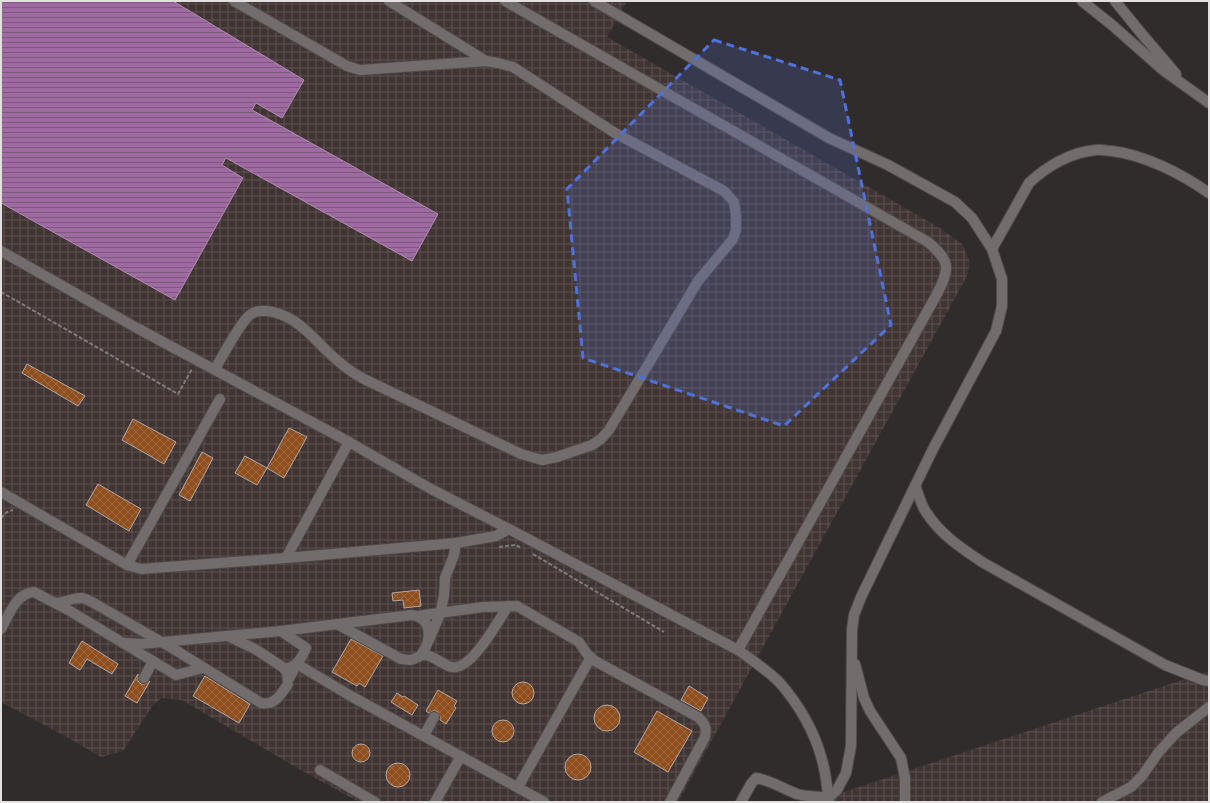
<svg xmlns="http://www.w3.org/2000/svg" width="1210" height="803" viewBox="0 0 1210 803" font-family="Manrope,sans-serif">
	<defs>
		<pattern id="industrial-grid" width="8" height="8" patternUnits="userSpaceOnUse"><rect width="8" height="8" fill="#413534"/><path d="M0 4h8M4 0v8" fill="none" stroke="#5c5251"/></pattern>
		<pattern id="water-rules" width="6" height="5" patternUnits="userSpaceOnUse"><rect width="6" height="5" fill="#9f69a2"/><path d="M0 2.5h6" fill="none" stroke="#7b5a7c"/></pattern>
		<pattern id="building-cross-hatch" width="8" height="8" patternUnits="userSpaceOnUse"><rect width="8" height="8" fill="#8e4e1d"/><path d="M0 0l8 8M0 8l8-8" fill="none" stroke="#9e673e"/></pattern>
	</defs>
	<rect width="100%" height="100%" fill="#312c2c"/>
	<g fill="url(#industrial-grid)">
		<polygon points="173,1 627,1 607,37 940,228 962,244 970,262 967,276 678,802 359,802 297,768 182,700 162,698 153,705 123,751 101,757 65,736 1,702 1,204 175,300 243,178 222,165 226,157 412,261 438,214 251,110 255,102 303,80"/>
		<polygon points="1209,671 1209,802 829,802 829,797"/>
	</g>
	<polygon fill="url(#water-rules)" stroke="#b48db5" points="1,1 173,1 304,80 282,118 256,103 252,110 438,214 412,261 226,158 222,165 243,178 175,300 1,203"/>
	<g fill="url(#building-cross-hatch)" stroke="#afa9a6">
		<polygon points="27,364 85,396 78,406 22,373"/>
		<polygon points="133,419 176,442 164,464 122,440"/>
		<polygon points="289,428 307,437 284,478 267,468"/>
		<polygon points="202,452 213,458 190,501 179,495"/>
		<polygon points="245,456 267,468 257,485 235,473"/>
		<polygon points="98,484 141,509 129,531 86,505"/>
		<polygon points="419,590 421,606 404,608 403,600 393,601 392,593"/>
		<polygon points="351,639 383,656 365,687 359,683 357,686 332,672"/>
		<polygon points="82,641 118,664 112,674 87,659 80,670 69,663"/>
		<polygon points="138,674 138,681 141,684 145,684 150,681 137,703 125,696"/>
		<polygon points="205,676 250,704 239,723 193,696"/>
		<circle cx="523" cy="693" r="11"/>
		<polygon points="689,686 708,698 701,711 681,700"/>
		<polygon points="438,690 457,701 454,706 456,708 446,724 440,720 440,716 437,711 433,711 429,713 426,711"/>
		<polygon points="397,693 403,697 404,696 418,705 412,715 391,702"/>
		<circle cx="607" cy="718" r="13"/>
		<polygon points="657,711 692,731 668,772 634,752"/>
		<circle cx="503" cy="731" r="11"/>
		<circle cx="361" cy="753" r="9"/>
		<circle cx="578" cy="767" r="13"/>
		<circle cx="398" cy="775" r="12"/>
	</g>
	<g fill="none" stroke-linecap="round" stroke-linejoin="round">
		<g stroke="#4e4a49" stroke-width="12">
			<g id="minor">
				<polyline points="389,1 486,61"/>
				<path d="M 505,1 L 928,242 C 951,262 950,268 937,294 L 738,650"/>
				<path d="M 594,1 L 829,138 L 888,165 L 955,202 L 972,218 L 992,249 L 1002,279 L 1002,306 L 996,331 L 933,449 L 861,597 L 854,615 L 852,630 L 851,746 L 846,773 L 837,790 L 829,797 C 818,797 808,797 797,794 C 783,789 773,781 756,778 L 751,784 L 741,802"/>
				<polyline points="1082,1 1112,25 1163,70 1209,103"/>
				<polyline points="1115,1 1141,33 1176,74"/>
				<path d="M 992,249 L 1029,183 C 1047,166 1071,152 1096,150 C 1101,149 1107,151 1112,151 C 1145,155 1182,174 1209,193"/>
				<path d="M 1,251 L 135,327 L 349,442 L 431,489 L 509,529 L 738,650 C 752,660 767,670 779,682 C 798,703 815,732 822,760 C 826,773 827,788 829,802"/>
				<path d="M 215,369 C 222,357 241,321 250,315 C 256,310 260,311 267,311 C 298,314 316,343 338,361 C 347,369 356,375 366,380 L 521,454 L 542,460 L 557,457 L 592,445 L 601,439 L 609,430 L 698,281 L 733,239 L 736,230 L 736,215 L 734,202 L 724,191 L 615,133 L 513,67 L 498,63 L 486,61 L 360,70 L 347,66 L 234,1"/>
				<path d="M 915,486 C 919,495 921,505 926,512 C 940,534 961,548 982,562 L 1165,665 L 1203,680 L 1209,681"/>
				<polyline points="1,492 127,565 141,569 286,558 456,543 496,536 509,529"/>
				<polyline points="286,558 349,442"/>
				<polyline points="127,565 220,399"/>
				<path d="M 55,603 C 64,603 73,597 82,598 C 85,598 89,601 92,602 L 172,648 L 261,703 C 275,706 281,694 288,684 L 287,673 L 284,668"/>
				<path d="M 417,616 L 483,607 L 517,606 L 579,642 L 587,654 L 595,661 L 698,717 C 705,724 707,727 705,737 L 670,802"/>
				<path d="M 337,624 L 401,659 C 404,659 408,660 410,660 C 416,659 419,655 425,655 C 434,656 442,664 451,667 C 471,672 498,621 508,606"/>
				<path d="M 1,629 C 9,615 16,593 34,592 L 70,611 L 176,675 L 203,668"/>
				<path d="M 281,631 L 412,615 C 434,618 431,642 421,655"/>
				<polyline points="429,640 440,614 444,596 445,578 454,555 456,543"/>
				<path d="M 123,643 L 141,644 L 281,631 L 306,648 C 302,658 296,669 284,668 L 255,649 L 228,636"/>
				<polyline points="855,664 864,698 870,711 901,758 905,778 905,802"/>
				<polyline points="144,678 153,661"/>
				<polyline points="288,680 297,664 349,695 544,802"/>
				<polyline points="424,736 434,717"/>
				<polyline points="320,770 375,802"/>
				<polyline points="518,787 591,657"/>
				<polyline points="435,802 461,756"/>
				<polyline points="1102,802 1131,787 1142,776 1158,753 1176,733 1209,707"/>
			</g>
		</g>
		<g stroke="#807b7b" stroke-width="2" stroke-dasharray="4 2" stroke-linecap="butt">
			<polyline points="1,292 178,394 192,369"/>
			<polyline points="1,518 7,512 13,510"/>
			<polyline points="499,547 515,545 520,547"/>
			<polyline points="533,554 664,632"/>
		</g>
		<use href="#minor" stroke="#736c6c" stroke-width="10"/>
	</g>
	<path fill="#4f72da" fill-opacity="0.2" stroke="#4f72da" stroke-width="3" stroke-dasharray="8 5" stroke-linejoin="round" d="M 714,40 L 840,80 L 891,325 L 784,426 L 583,358 L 567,189 Z"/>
	<rect width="1210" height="803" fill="none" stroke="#e4e0e0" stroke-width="4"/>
</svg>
